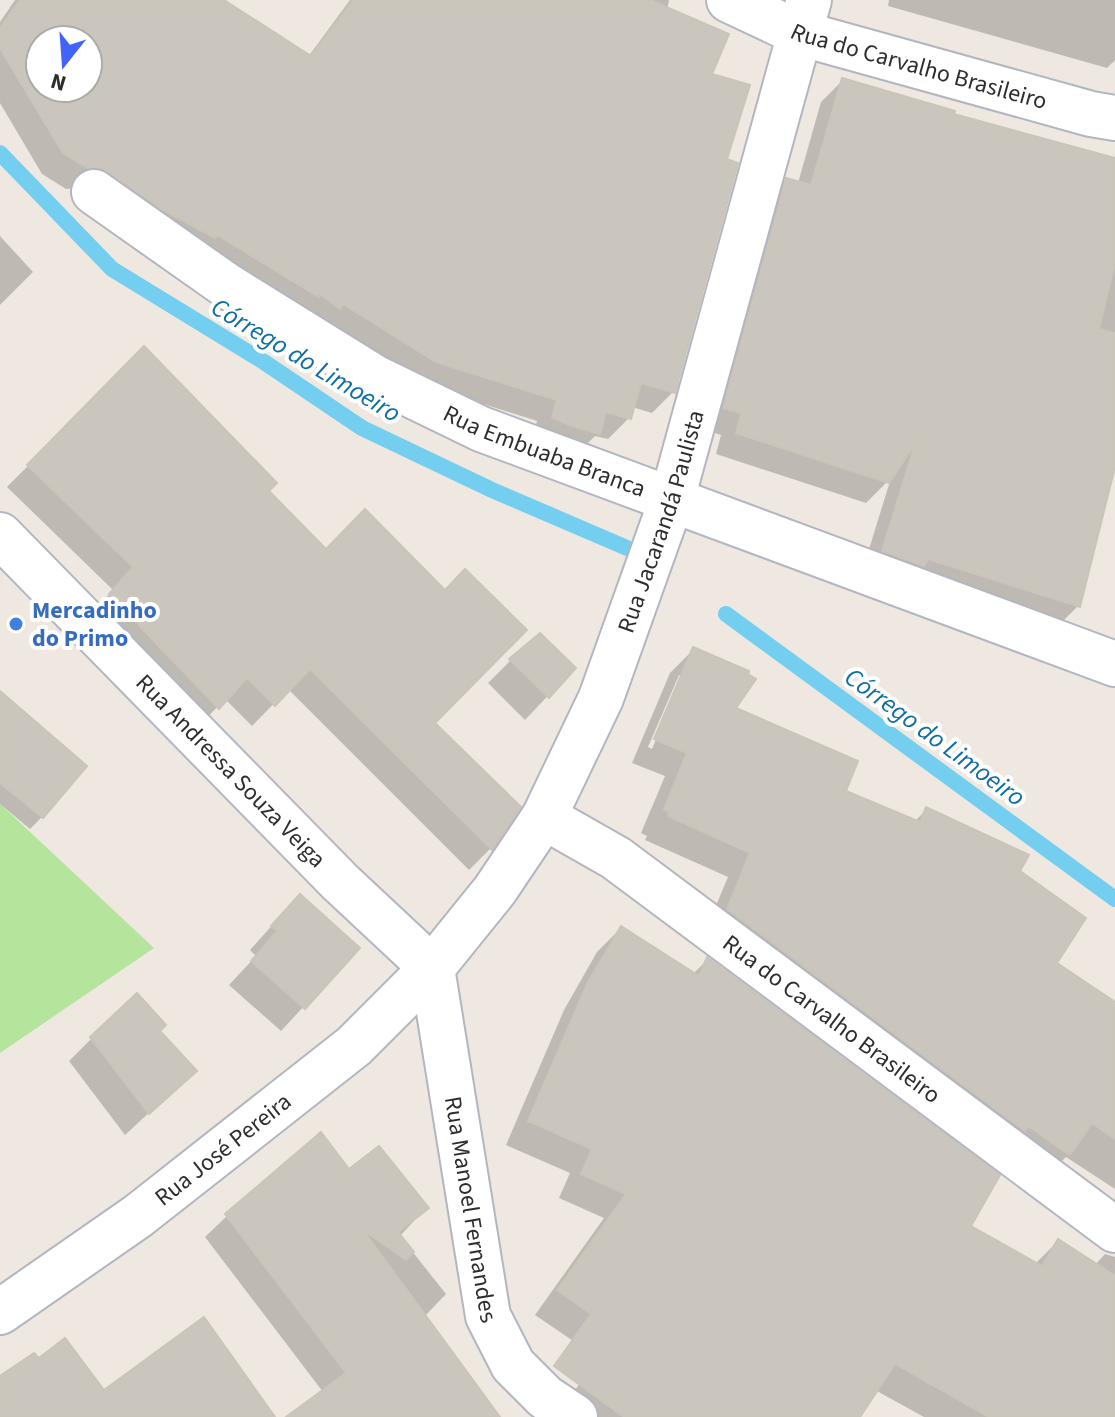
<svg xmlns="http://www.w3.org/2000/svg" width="1115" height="1417" viewBox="0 0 1115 1417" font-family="'Source Sans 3',sans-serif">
	<rect width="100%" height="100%" fill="#eee8e0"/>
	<polygon fill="#b5e49d" points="0,804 154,948 0,1053"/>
	<g fill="#0003" fill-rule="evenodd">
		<path d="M 15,0 L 220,0 L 308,57 L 350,0 L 669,0 L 667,10 L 710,75 L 724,161 L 673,392 L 652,413 L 632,407 L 629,418 L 608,439 L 595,436 L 577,454 L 532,438 L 537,421 L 414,382 L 75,188 L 66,189 L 42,174 L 0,103 L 0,22 ZM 40,40 L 88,40 L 88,88 L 40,88 Z"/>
		<polygon points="889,0 1115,0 1115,60 1107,68 888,6"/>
		<polygon points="843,80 1115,165 1115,458 1078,606 1057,627 862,572 891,478 866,503 716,454 721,435 703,429 765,201 787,180 798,183 821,102"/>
		<polygon points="0,236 33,272 0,305"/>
		<polygon points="144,349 266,491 326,551 445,592 432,723 518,807 490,849 469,870 288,689 252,726 225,699 196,729 89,617 113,590 7,487"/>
		<path d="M 693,650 L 733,709 L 843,792 L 914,822 L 926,810 L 1017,872 L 1054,963 L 1115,1004 L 1115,1189 L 1066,1157 L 1045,1178 L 704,934 L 728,877 L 645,840 L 647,836 L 641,833 L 665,776 L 632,763 L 670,673 ZM 679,675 L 683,675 L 652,749 L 648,747 Z"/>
		<polygon points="511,660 574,668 525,720 488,683"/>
		<polygon points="0,699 42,817 30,829 0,804"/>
		<polygon points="277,920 357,949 281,1031 229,985 256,956 250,950"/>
		<polygon points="621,928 693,974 707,960 969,1227 1035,1264 1058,1241 1094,1266 1105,1254 1115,1257 1115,1417 924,1417 875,1390 857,1417 568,1417 560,1411 630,1313 582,1347 535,1315 604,1218 559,1198 570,1173 506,1145 564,1010 597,952"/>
		<polygon points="157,1031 194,1071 125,1135 69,1061 92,1038"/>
		<polygon points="349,1172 426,1208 400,1236 446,1294 424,1317 483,1417 289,1417 323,1392 205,1237 227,1216"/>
	</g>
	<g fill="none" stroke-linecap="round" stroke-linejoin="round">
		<g stroke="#74ceef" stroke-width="16">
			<polyline points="0,153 112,269 264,362 362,428 492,490 627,548"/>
			<polyline points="726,614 1115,899"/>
		</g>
	</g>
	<g fill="#cac6be" stroke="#cac4b9" stroke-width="2" fill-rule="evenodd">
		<path d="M 20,0 L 224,0 L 311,56 L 353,0 L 650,0 L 729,34 L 712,74 L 750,85 L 727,159 L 738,163 L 675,393 L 641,383 L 631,419 L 606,412 L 600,434 L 569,425 L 552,417 L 557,400 L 436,362 L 343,304 L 340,309 L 320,294 L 319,297 L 217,235 L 215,238 L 161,209 L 108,172 L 97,167 L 88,168 L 63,153 L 0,48 L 0,28 ZM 40,40 L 88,40 L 88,88 L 40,88 Z"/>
		<polygon points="842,78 955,111 954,114 1115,158 1115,263 1099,329 1115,333 1115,467 1080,607 928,559 924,566 882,551 915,444 889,483 736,433 741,413 723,408 786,178 811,185"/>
		<polygon points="144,346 277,483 269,491 326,549 365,509 445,590 465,569 527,630 435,723 521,807 492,850 310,669 275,706 247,678 219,709 109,594 133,567 27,465"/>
		<polygon points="540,633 576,668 549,698 509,659"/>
		<polygon points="693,647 749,671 748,674 756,679 736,708 858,761 846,791 920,822 926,807 1029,855 1020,871 1086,918 1057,963 1115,1002 1115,1139 1092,1123 1070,1155 1028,1126 1025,1131 727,909 750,853 668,816 669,812 664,809 687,753 654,739"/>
		<polygon points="0,691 87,766 43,818 0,783"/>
		<polygon points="300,894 360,948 305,1009 251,961 277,931 271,926"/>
		<polygon points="621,926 699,976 707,957 1000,1175 971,1226 1042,1266 1058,1239 1115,1276 1115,1417 989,1417 895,1364 860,1417 624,1417 554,1366 591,1314 557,1290 626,1194 581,1174 592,1149 528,1121 587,984"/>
		<polygon points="137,993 166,1025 160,1031 197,1071 149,1114 90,1037"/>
		<polygon points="321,1132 349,1169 379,1146 429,1208 398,1232 414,1252 406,1260 363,1230 500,1417 286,1417 346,1373 225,1214"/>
		<polygon points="204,1317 275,1417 0,1417 0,1376 34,1353 39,1358 65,1338 104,1390"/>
	</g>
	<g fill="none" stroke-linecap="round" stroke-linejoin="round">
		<g stroke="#b3b6c0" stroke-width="48">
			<g id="minor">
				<path id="s1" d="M 729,0 L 799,33 L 1091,114 L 1115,118"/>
				<path id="s2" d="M 94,192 L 226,285 L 374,377 L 481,429 L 1115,664"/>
				<path id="s3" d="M 0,535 L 340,882 L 432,968"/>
				<path id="s4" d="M 544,817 L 616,858 L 1115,1230"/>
				<path id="s5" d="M 432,968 L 488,1316 L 513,1365 L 545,1397 L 575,1417"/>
				<path id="s6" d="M 0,1312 L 138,1216 L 354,1046 L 432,968 L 495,890 L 544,817 L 601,698 L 672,499 L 809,0"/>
			</g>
		</g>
		<use href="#minor" stroke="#fff" stroke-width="44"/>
	</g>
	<circle fill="#3f7fe0" stroke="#fff" stroke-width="3" cx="16" cy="624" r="8"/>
	<g text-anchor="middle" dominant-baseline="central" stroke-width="8" stroke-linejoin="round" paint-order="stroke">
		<g font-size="24" fill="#2d2d2d" stroke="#fff">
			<text stroke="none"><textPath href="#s1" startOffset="202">Rua do Carvalho Brasileiro</textPath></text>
			<text stroke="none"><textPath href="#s2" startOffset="522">Rua Embuaba Branca</textPath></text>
			<text stroke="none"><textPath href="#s6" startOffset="1060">Rua Jacarandá Paulista</textPath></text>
			<text stroke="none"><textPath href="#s3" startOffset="330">Rua Andressa Souza Veiga</textPath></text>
			<text stroke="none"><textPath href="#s4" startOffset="352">Rua do Carvalho Brasileiro</textPath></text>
			<text stroke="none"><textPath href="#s6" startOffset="276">Rua José Pereira</textPath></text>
			<text stroke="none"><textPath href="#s5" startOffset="244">Rua Manoel Fernandes</textPath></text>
		</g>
		<g font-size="24" font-weight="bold" fill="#366cbe" stroke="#fff" text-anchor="start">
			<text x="32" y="610">Mercadinho<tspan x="32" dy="28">do Primo</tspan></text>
		</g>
		<g font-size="26" font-style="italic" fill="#0e6da1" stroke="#fff">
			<text transform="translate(306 360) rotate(31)">Córrego do Limoeiro</text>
			<text transform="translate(935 737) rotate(36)">Córrego do Limoeiro</text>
		</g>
	</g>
	<g transform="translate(64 64) rotate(197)"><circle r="38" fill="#ffffff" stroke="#ababab" stroke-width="2"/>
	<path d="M0-6L14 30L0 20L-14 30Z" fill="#4163fa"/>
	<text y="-12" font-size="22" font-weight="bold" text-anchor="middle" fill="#2d2d2d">N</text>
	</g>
</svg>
